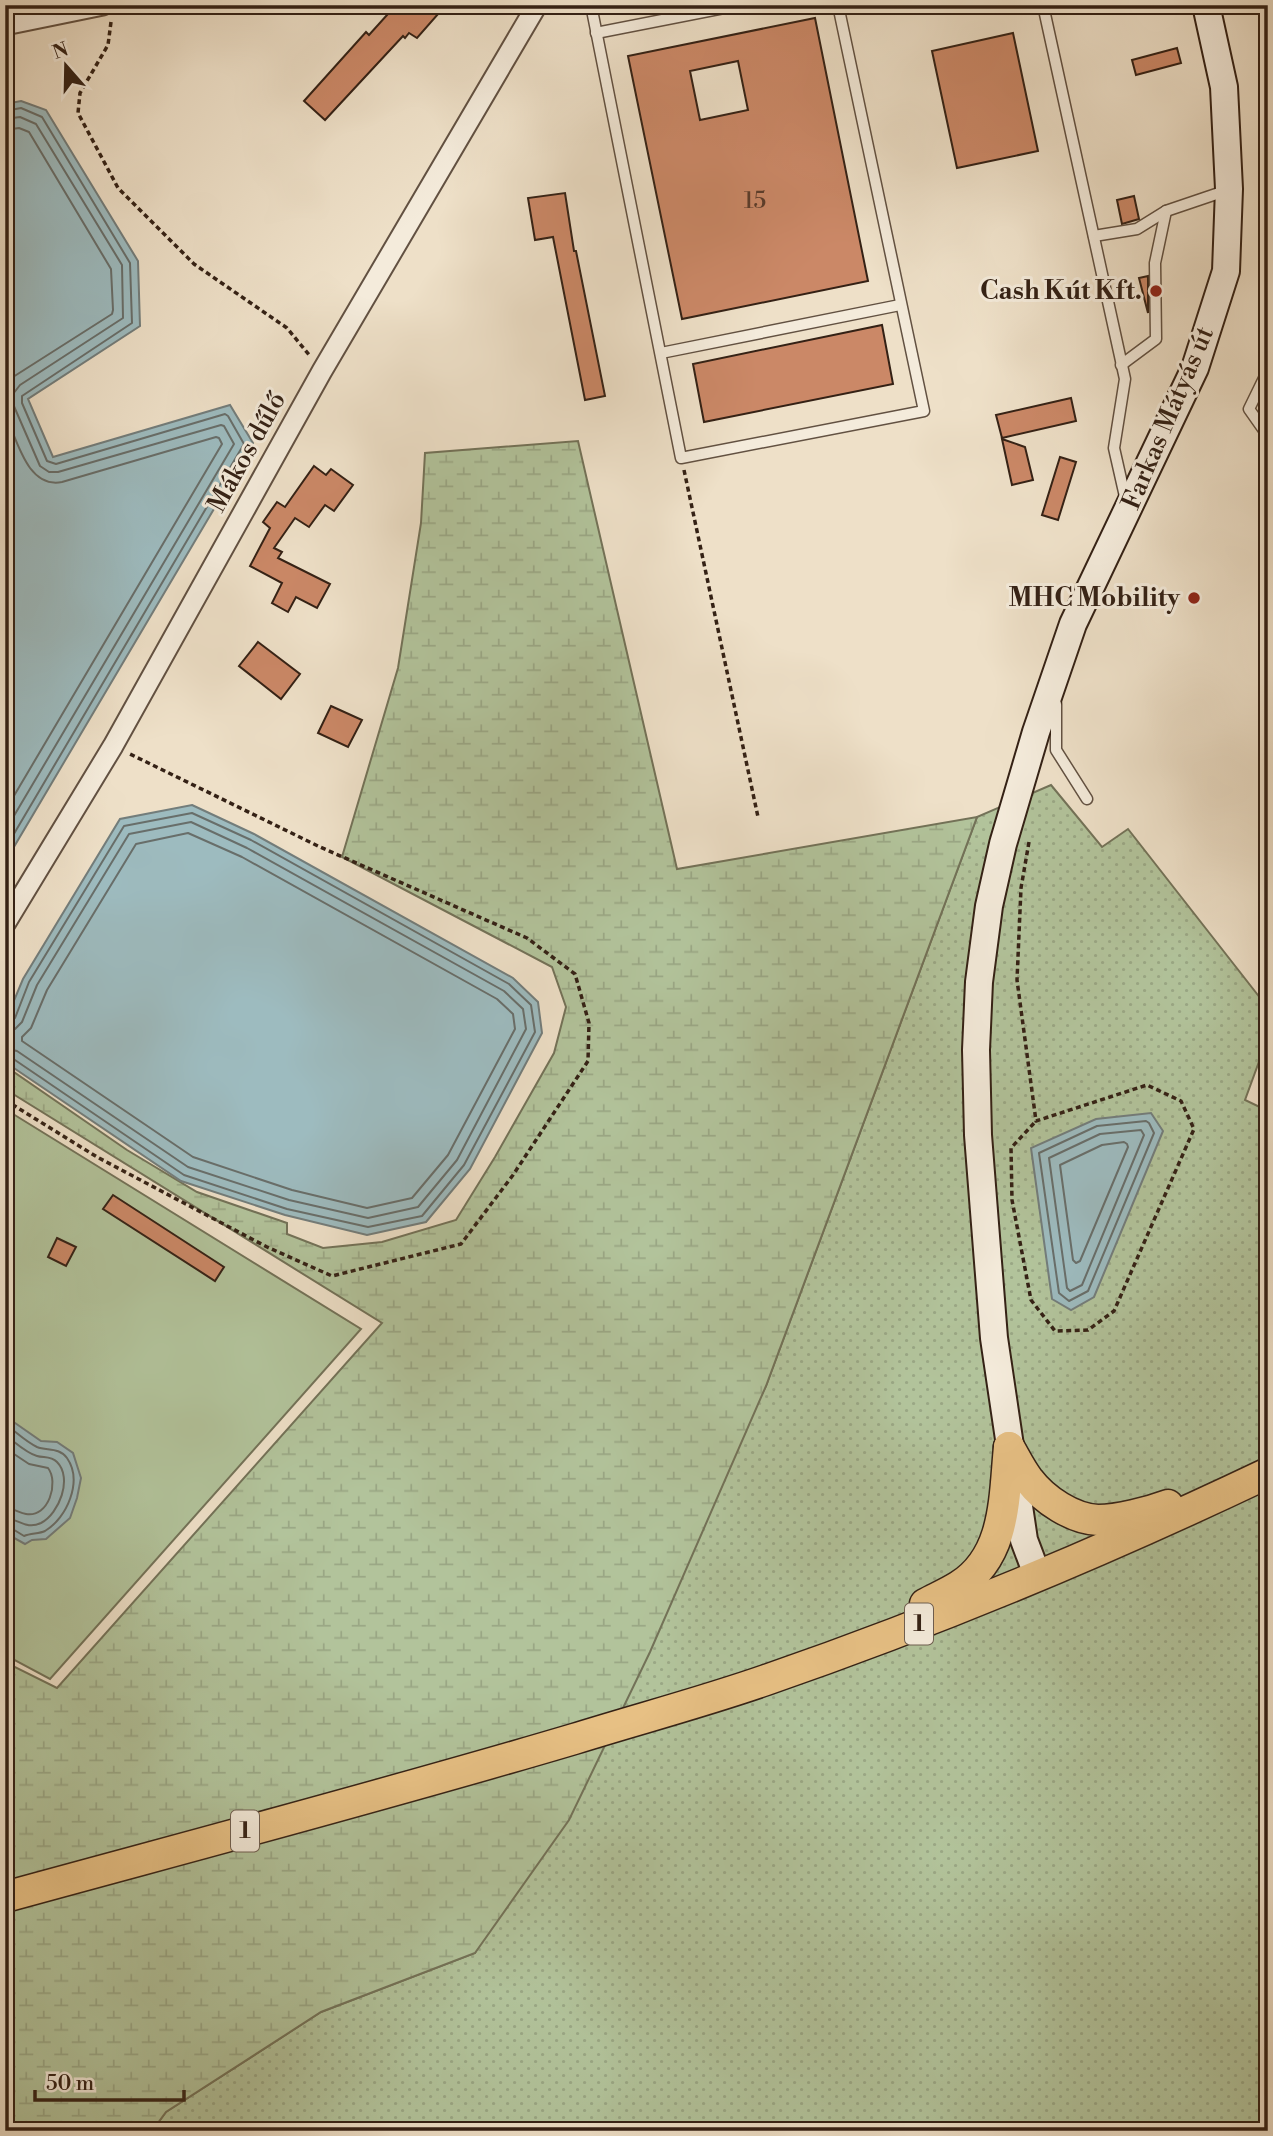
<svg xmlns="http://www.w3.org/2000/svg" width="1273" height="2136" viewBox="0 0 1273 2136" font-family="'Libre Bodoni',serif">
	<defs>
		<pattern id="grass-dots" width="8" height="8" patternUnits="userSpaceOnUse" patternTransform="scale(1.75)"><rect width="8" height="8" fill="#b2c39b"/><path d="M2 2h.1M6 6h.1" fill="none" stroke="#9aa785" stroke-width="1.8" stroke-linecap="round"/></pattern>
		<pattern id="wetland-marsh" width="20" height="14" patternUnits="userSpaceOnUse" patternTransform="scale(1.75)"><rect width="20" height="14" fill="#b2c39b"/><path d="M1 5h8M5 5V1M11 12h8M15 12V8" fill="none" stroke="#9aa785"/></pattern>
	</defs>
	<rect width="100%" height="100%" fill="#eee0c8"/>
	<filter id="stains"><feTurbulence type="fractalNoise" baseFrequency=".00286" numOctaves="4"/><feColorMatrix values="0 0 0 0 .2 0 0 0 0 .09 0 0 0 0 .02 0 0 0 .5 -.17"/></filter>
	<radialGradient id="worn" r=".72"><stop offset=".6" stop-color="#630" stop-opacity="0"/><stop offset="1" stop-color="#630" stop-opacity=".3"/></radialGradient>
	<polygon fill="url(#grass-dots)" stroke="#737258" stroke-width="2" points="1051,785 1102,847 1128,829 1268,1008 1268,1037 1245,1100 1268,1111 1268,2131 152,2131 166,2112 321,2012 475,1953 766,1386 977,817"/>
	<polygon fill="url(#wetland-marsh)" stroke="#737258" stroke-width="2" points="578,441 677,869 977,817 766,1386 650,1652 569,1820 475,1953 321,2012 166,2112 152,2131 5,2131 5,1662 57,1688 382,1323 5,1089 5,1066 127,1150 197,1192 287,1223 287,1234 323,1248 382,1242 456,1220 495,1157 554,1053 566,1007 552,967 342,857 398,668 421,523 425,453"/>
	<polygon fill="#b2c39b" stroke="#737258" stroke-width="2" points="5,1109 361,1329 50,1679 5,1655"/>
	<g fill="#9dbbbf" stroke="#737d7b" stroke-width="2">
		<polygon points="21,101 46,110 138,261 140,326 28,399 53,457 230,405 253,443 5,862 5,104"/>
		<polygon points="192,805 254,834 513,978 538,1002 542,1033 470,1169 426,1222 367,1235 285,1215 181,1181 5,1062 5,1022 23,979 120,819"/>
		<polygon points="1151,1113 1163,1131 1094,1297 1071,1310 1052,1299 1031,1148 1096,1119"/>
		<polygon points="5,1416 41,1441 57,1442 73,1453 81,1478 77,1498 70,1518 46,1539 32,1540 25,1544 5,1533"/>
	</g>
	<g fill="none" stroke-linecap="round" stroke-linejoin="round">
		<g stroke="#686e6a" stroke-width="2">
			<polyline points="5,111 21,108 42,117 130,263 132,323 22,396 22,403 47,461 56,464 225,414 228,416 244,444 5,849"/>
			<polyline points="5,119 20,117 36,124 122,265 123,318 20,385 13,394 13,404 40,466 49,472 58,472 221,425 224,426 234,444 5,831"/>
			<polyline points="5,130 19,128 29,132 111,269 113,310 112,314 13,377 5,386"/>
			<path d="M 5,414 C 17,439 27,489 62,482 L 216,437 L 219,438 L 222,444 L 5,811"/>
			<polygon points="188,833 242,857 497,999 513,1014 515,1029 448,1155 412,1198 367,1208 292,1190 193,1157 22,1041 22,1037 31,1028 47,990 136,844"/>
			<polyline points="5,1022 11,1021 15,1018 29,982 124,826 192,813 251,840 509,984 531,1005 535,1032 464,1165 422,1216 368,1227 287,1209 184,1175 12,1058 5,1057"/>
			<polyline points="5,1031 15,1029 22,1022 37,985 129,834 191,822 247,848 504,991 523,1009 526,1029 457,1160 418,1207 368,1218 289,1200 188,1167 17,1051 5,1048"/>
			<polygon points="1146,1121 1149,1123 1154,1133 1088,1291 1069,1301 1059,1293 1039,1153 1097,1126"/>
			<polygon points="1141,1130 1144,1135 1082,1285 1070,1291 1067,1288 1049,1158 1100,1134"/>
			<polygon points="1124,1142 1127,1144 1128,1147 1080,1261 1076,1263 1073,1260 1060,1165 1102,1145"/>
			<path d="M 5,1424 C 15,1431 26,1442 37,1447 C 47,1451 59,1447 67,1458 C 83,1481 67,1518 45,1531 C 39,1534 31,1533 24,1536 L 11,1528 L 5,1527"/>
			<path d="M 5,1435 C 15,1442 26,1453 37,1456 C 44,1458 51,1456 57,1462 C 73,1478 59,1514 41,1523 C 26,1530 19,1519 5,1518"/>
			<path d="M 5,1448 L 29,1464 L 48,1468 C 59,1482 49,1518 26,1514 C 19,1513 14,1508 5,1508"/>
		</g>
	</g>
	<g fill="#cb8867" stroke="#342115" stroke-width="2" fill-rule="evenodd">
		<polygon points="396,5 446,5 417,38 409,33 405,38 403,36 325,120 304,101 366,32 369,35"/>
		<path d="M 815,18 L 868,281 L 682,319 L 628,56 ZM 738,61 L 748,110 L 700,120 L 690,71 Z"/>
		<polygon points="1013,33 1038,151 957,168 932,51"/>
		<polygon points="1177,48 1181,63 1136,75 1132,60"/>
		<polygon points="565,193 574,251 576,251 605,396 585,400 553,237 535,240 528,198"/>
		<polygon points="1134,196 1139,219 1122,224 1117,200"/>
		<polygon points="1148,276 1148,313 1139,278"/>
		<polygon points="882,325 893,384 704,422 693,364"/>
		<polygon points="1071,398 1076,421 1002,438 996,415"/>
		<polygon points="1002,439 1025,447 1033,480 1012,485"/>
		<polygon points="1060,457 1076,462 1058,520 1042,515"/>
		<polygon points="314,466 326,475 331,469 353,485 334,511 325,505 309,527 295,518 274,548 282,552 278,558 330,584 317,608 296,597 288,612 272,603 282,583 250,566 270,528 263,522 277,502 285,507"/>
		<polygon points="258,642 300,674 281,699 239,666"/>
		<polygon points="331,706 362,720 348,747 318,733"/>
		<polygon points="113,1195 224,1267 215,1281 103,1209"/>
		<polygon points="57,1238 76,1247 66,1266 48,1257"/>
	</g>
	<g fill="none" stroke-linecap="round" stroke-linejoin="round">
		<g stroke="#625142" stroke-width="13">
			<g id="lane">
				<polyline points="591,5 681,458 924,411 838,5"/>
				<polyline points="1043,5 1125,379 1114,448 1126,501"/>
				<polyline points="596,33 739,5"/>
				<polyline points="1094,236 1137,229 1166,211 1228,190"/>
				<polyline points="661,353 900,305"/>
				<polyline points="1121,365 1156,339 1155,263 1166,211"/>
				<polyline points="1268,370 1249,409 1268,436"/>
				<polyline points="1056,704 1056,750 1087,799"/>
			</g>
		</g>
		<g stroke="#625142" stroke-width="23">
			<g id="street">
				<polyline points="5,25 103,5"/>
				<polyline points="5,924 113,746 322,371 537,5"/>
			</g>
		</g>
		<g stroke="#342115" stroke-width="30">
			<polyline id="secondary" points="1038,1577 1024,1540 994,1338 978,1135 976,1050 979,982 989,906 1003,844 1036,732 1073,624 1195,368 1226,271 1229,189 1224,87 1206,5"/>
		</g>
		<g stroke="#342115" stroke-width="33">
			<g id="primary">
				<path d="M 1009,1447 C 1015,1457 1021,1470 1029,1480 C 1044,1500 1073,1519 1098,1520 C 1118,1520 1149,1512 1168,1505"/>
				<path d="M 925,1604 C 936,1598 948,1593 959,1586 C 1007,1556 1004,1496 1009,1447"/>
				<path d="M 5,1897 C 195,1845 385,1795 574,1739 C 638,1719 703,1702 766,1680 C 937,1621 1104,1551 1268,1473"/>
			</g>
		</g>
		<g stroke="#342115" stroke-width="3.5" stroke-dasharray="5 3.5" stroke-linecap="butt">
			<polyline points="111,22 108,45 80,93 78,113 118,188 194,264 287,328 310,356"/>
			<polyline points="684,470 758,817"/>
			<polyline points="1029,842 1021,888 1017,980 1036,1121 1147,1085 1181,1101 1194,1129 1114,1311 1088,1330 1055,1331 1031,1300 1012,1200 1011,1148 1036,1121"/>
			<polyline points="5,1100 97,1157 267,1247 332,1276 461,1244 513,1175 588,1061 589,1023 575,974 527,938 320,847 130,754"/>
		</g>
		<use href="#lane" stroke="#f4ebdb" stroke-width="10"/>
		<use href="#street" stroke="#f4ebdb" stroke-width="19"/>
		<use href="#secondary" stroke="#f4ebdb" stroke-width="26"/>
		<use href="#primary" stroke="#e7c084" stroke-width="30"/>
	</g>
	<g fill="#8f2418" stroke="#f4ebdb" stroke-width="2.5">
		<circle cx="1156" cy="291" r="7"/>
		<circle cx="1194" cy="598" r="7"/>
	</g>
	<g text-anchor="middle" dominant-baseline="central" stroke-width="6" stroke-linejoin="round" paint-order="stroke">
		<g font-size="23" fill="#5a3b2a">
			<text x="755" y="201">15</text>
		</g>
		<g fill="#f4ebdb" stroke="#6e5e50" stroke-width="2">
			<rect x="905" y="1603.5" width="28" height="41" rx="5"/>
			<rect x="231" y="1810.5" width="28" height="41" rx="5"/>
		</g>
		<g font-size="24" font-weight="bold" fill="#342115">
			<text x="919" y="1624">1</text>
			<text x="245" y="1831">1</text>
		</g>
		<g font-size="26" font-weight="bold" fill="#342115" stroke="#f4ebdb" text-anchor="end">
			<text x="1142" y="291">Cash Kút Kft.</text>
			<text x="1180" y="598">MHC Mobility</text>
		</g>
		<g font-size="26" fill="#342115" stroke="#f4ebdb">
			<text transform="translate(1168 418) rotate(-67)">Farkas Mátyás út</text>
			<text transform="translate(247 452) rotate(-61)">Mákos dűlő</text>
		</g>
	</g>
	<rect width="1273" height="2136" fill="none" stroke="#eee0c8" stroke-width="28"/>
	<rect x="7" y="7" width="1259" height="2122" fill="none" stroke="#342115" stroke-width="3.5"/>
	<rect x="14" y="14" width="1245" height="2108" fill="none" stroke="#342115" stroke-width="2"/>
	<g transform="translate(66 66) rotate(340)" stroke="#f4ebdb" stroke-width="5" paint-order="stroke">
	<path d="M0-5L12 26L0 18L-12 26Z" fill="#342115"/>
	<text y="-10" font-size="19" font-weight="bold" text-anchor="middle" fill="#342115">N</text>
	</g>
	<path d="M35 2090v10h149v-10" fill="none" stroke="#342115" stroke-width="3.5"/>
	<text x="46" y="2090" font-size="21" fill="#342115" stroke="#f4ebdb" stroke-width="5" paint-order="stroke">50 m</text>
	<rect width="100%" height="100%" filter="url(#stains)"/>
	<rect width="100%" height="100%" fill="url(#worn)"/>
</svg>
